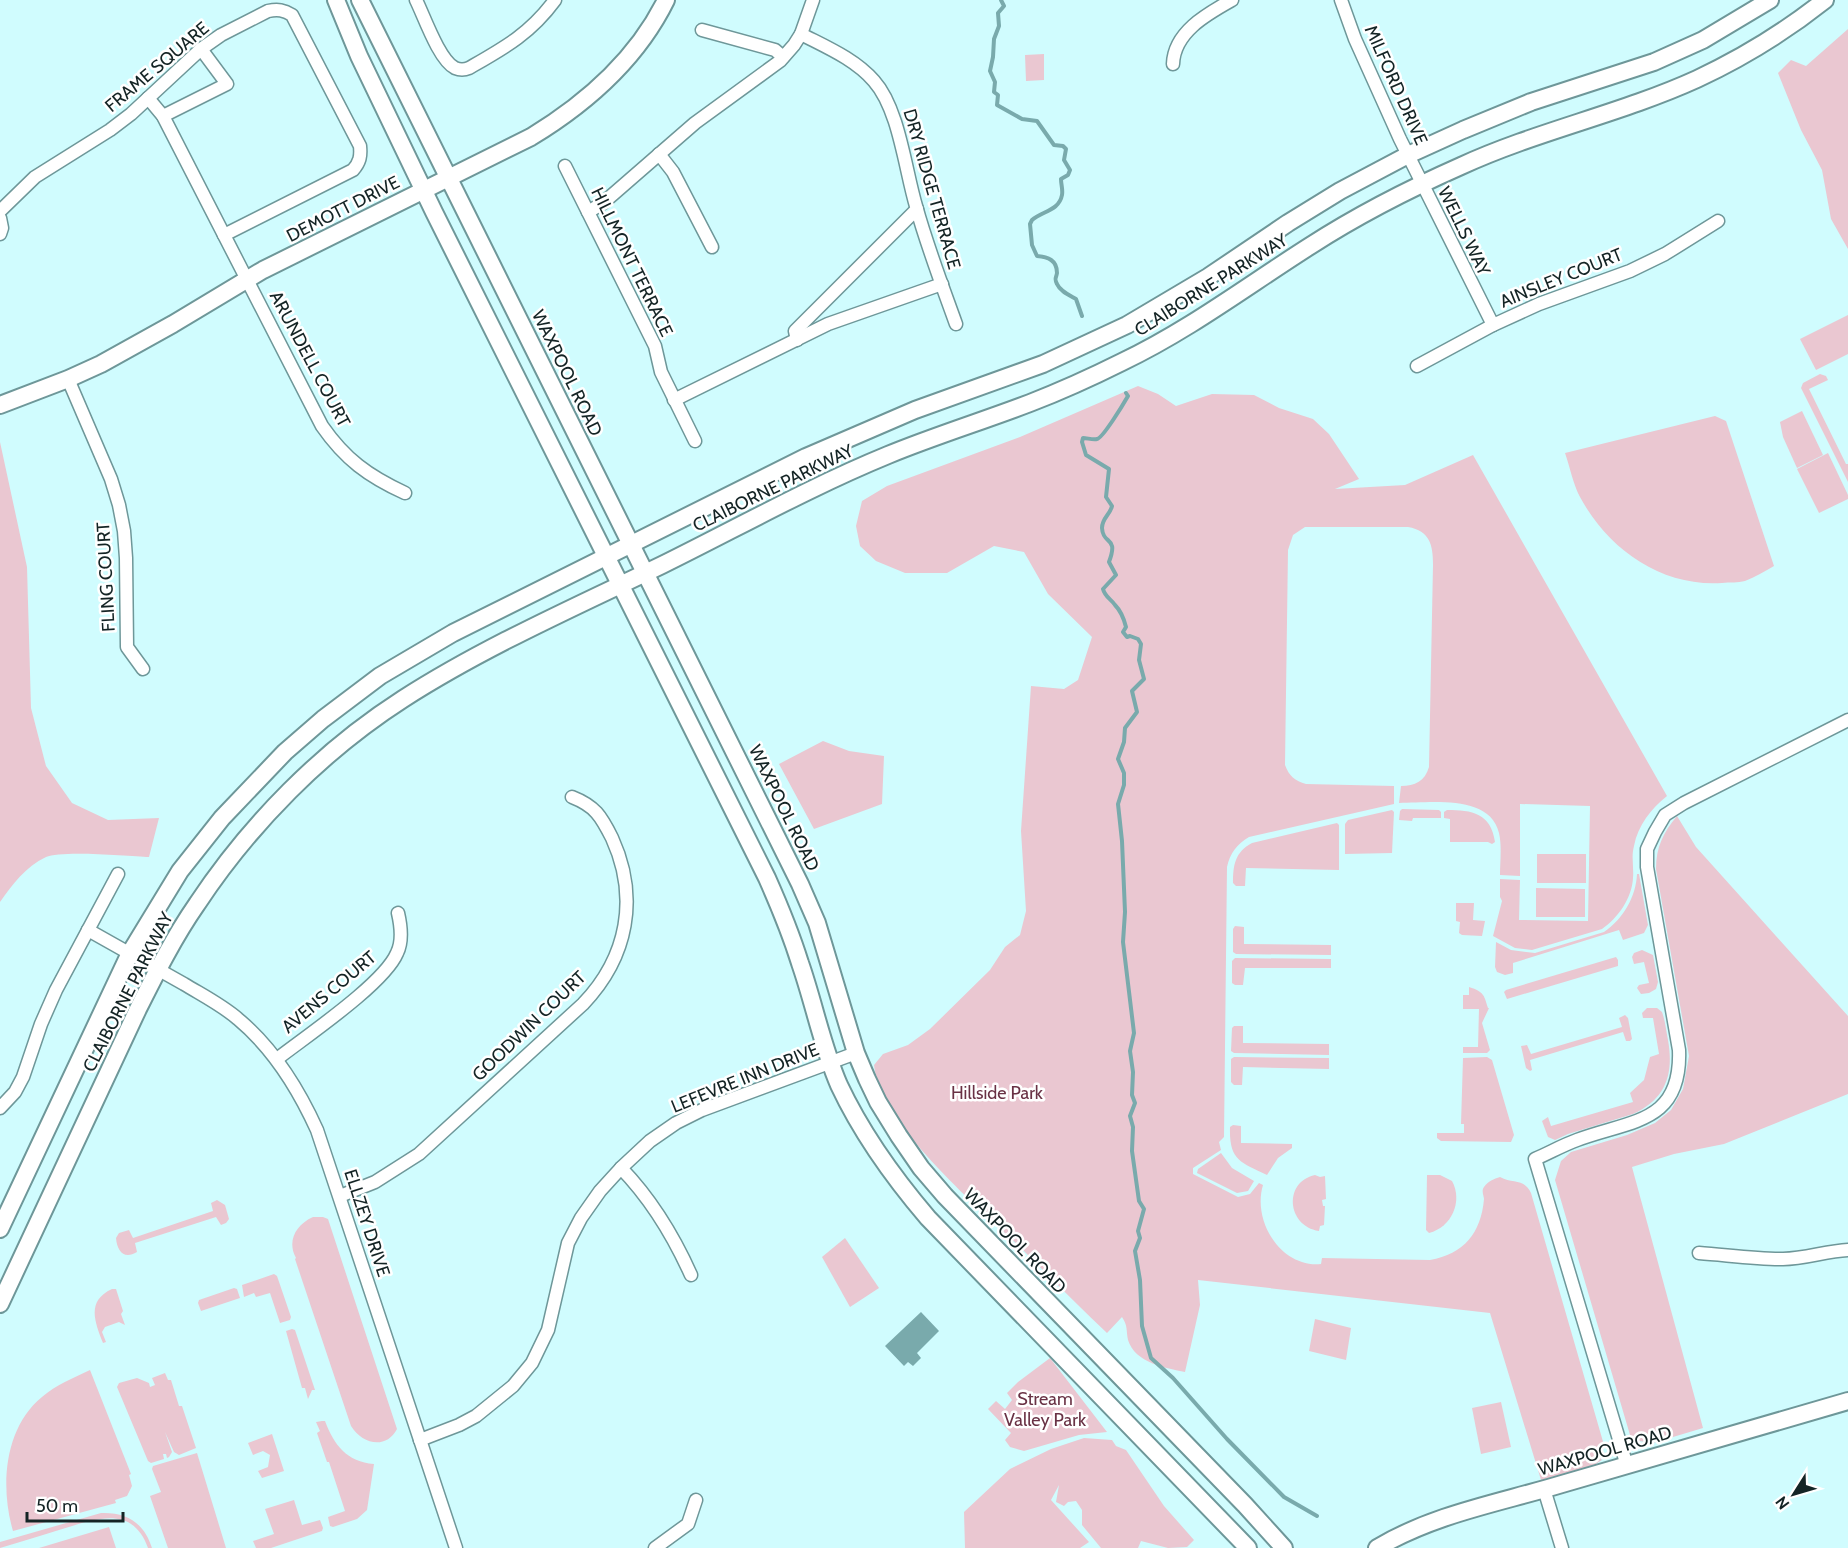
<svg xmlns="http://www.w3.org/2000/svg" width="1848" height="1548" viewBox="0 0 1848 1548" font-family="Cabin,sans-serif">
	<rect width="100%" height="100%" fill="#d0fcfe"/>
	<g fill="#eac7d1">
		<polygon points="1848,29 1848,249 1831,219 1822,170 1801,130 1778,73 1791,60 1806,66"/>
		<polygon points="1044,54 1044,80 1026,81 1025,55"/>
		<polygon points="1848,315 1848,354 1816,370 1800,339"/>
		<polygon points="1820,374 1826,376 1828,380 1809,389 1846,464 1848,464 1848,482 1801,388 1803,383"/>
		<path d="M 1138,386 L 1158,394 L 1176,406 L 1212,394 L 1254,395 L 1279,408 L 1313,419 L 1329,434 L 1359,479 L 1335,489 L 1405,485 L 1473,455 L 1667,796 C 1651,809 1638,825 1634,846 C 1631,857 1634,867 1633,878 C 1632,898 1618,918 1602,929 L 1532,950 L 1515,948 L 1493,936 L 1502,901 L 1500,897 L 1500,879 L 1520,880 L 1519,920 L 1588,921 L 1590,806 L 1520,804 L 1520,876 L 1500,875 C 1500,862 1502,846 1499,833 C 1490,794 1430,803 1399,803 L 1401,786 C 1415,786 1425,781 1429,767 L 1433,565 C 1433,545 1430,531 1408,527 L 1305,527 L 1293,535 L 1288,550 L 1285,765 C 1289,776 1295,781 1306,784 L 1394,786 L 1394,804 L 1249,837 C 1237,844 1230,853 1227,867 L 1224,1137 L 1219,1142 L 1221,1150 L 1193,1168 L 1193,1174 L 1238,1197 L 1250,1194 L 1259,1183 L 1263,1185 C 1252,1221 1281,1268 1321,1264 L 1322,1258 L 1430,1260 C 1464,1254 1481,1233 1484,1199 C 1484,1196 1481,1191 1484,1187 C 1488,1181 1494,1179 1500,1177 C 1513,1184 1524,1178 1531,1193 L 1604,1445 L 1599,1457 L 1602,1460 L 1594,1465 L 1541,1480 L 1490,1313 L 1198,1280 L 1200,1305 L 1185,1372 C 1166,1368 1135,1363 1128,1340 C 1126,1330 1128,1326 1122,1317 L 1107,1333 C 1077,1305 1048,1275 1019,1246 C 976,1205 880,1124 874,1065 L 883,1054 L 908,1045 L 930,1029 L 990,970 L 1005,947 L 1020,935 L 1026,911 L 1021,831 L 1031,686 L 1064,689 L 1078,680 L 1092,637 L 1048,594 L 1024,552 L 994,546 L 947,573 L 905,573 L 876,561 L 860,546 L 856,526 L 862,501 L 887,486 L 1020,437 Z"/>
		<polygon points="1802,411 1823,455 1797,468 1783,437 1780,422"/>
		<path d="M 1715,416 L 1726,421 L 1774,566 C 1765,571 1755,577 1745,581 C 1738,583 1730,582 1722,583 C 1661,587 1608,549 1580,497 C 1573,484 1570,467 1565,453 Z"/>
		<path d="M 0,442 L 27,567 L 31,708 L 46,766 L 72,803 L 108,820 L 159,818 L 149,857 C 130,856 61,850 46,857 C 25,867 13,884 0,902 Z"/>
		<polygon points="1828,453 1848,495 1848,499 1819,513 1797,469"/>
		<polygon points="823,741 849,751 884,756 882,804 814,829 779,764"/>
		<polygon points="1402,809 1439,810 1441,812 1441,818 1413,818 1412,821 1399,820 1400,811"/>
		<polygon points="1392,810 1394,812 1392,853 1345,854 1345,824 1348,820"/>
		<path d="M 1447,810 C 1472,810 1491,813 1495,842 L 1492,844 L 1488,842 L 1450,842 L 1450,819 L 1444,818 L 1444,812 Z"/>
		<path d="M 1677,816 L 1696,847 L 1848,1016 L 1848,1094 L 1724,1144 L 1674,1154 L 1632,1167 L 1703,1428 L 1653,1443 L 1639,1441 L 1636,1443 L 1630,1435 L 1555,1180 L 1561,1161 L 1571,1152 L 1627,1135 L 1655,1123 L 1671,1110 L 1683,1089 L 1689,1056 L 1656,869 C 1656,847 1663,833 1677,816 Z"/>
		<path d="M 1337,823 L 1339,825 L 1339,870 L 1246,868 L 1245,886 L 1236,886 L 1233,883 C 1233,865 1235,852 1252,843 Z"/>
		<rect x="1537" y="854" width="49" height="29"/>
		<path d="M 1637,874 L 1639,874 L 1648,925 L 1644,933 L 1623,940 L 1619,930 L 1513,963 L 1513,973 L 1505,975 L 1497,972 L 1495,967 L 1496,942 L 1511,950 L 1535,953 L 1604,932 C 1623,919 1636,897 1637,874 Z"/>
		<polygon points="1536,888 1585,889 1585,917 1536,917"/>
		<polygon points="1456,903 1474,903 1473,920 1485,921 1482,936 1462,935 1459,933 1460,922 1456,921"/>
		<polygon points="1235,926 1244,927 1244,944 1331,945 1331,955 1236,954 1233,952 1233,929"/>
		<polygon points="1642,950 1653,955 1658,982 1656,989 1649,993 1641,994 1637,988 1639,985 1649,983 1644,962 1634,964 1632,957 1634,953"/>
		<polygon points="1616,957 1618,960 1618,966 1507,999 1504,992 1506,990"/>
		<polygon points="1235,958 1331,959 1331,968 1245,968 1243,985 1235,985 1232,983 1232,961"/>
		<path d="M 1469,987 C 1485,992 1484,996 1488,1008 L 1489,1008 L 1482,1023 L 1490,1050 L 1487,1053 L 1463,1053 L 1463,1047 L 1478,1047 L 1479,1009 L 1463,1009 L 1463,995 L 1469,995 Z"/>
		<path d="M 1647,1008 L 1657,1008 L 1662,1012 C 1665,1020 1666,1030 1668,1040 C 1674,1074 1666,1099 1633,1114 L 1568,1134 L 1555,1140 L 1548,1137 L 1542,1121 L 1548,1117 L 1551,1126 L 1633,1102 L 1630,1093 L 1644,1080 L 1650,1057 L 1659,1054 L 1653,1018 L 1643,1018 L 1642,1013 Z"/>
		<polygon points="1625,1015 1628,1018 1632,1039 1630,1041 1626,1041 1623,1032 1530,1060 1532,1070 1530,1071 1526,1068 1521,1046 1527,1045 1531,1054 1622,1027 1619,1018"/>
		<polygon points="1234,1026 1243,1026 1243,1043 1329,1044 1329,1055 1234,1053 1231,1051 1232,1028"/>
		<polygon points="1234,1057 1329,1058 1329,1069 1243,1067 1242,1085 1234,1085 1231,1082 1231,1059"/>
		<polygon points="1487,1057 1492,1060 1514,1135 1511,1142 1441,1141 1437,1138 1437,1133 1464,1133 1464,1124 1461,1124 1463,1058"/>
		<path d="M 1233,1125 L 1241,1126 L 1241,1143 L 1292,1144 L 1292,1148 L 1278,1158 L 1267,1175 C 1240,1162 1229,1160 1230,1127 Z"/>
		<polygon points="1221,1153 1232,1168 1254,1181 1248,1191 1237,1193 1197,1173 1198,1169"/>
		<path d="M 1315,1175 L 1320,1177 L 1325,1176 L 1326,1199 L 1322,1200 L 1323,1206 L 1325,1206 L 1324,1225 L 1320,1226 L 1319,1231 C 1287,1226 1283,1182 1315,1175 Z"/>
		<path d="M 1427,1175 L 1440,1175 L 1452,1181 C 1463,1201 1452,1227 1429,1233 L 1426,1230 Z"/>
		<path d="M 217,1200 L 225,1205 L 229,1219 L 226,1223 L 221,1225 L 216,1217 L 135,1243 L 137,1252 C 124,1260 117,1251 116,1238 L 119,1233 L 129,1230 L 133,1238 L 213,1211 L 211,1203 Z"/>
		<path d="M 313,1217 L 323,1217 L 328,1219 L 397,1429 C 386,1450 362,1444 351,1426 L 295,1259 L 296,1258 C 287,1242 295,1225 313,1217 Z"/>
		<polygon points="845,1238 879,1288 850,1307 822,1257"/>
		<polygon points="274,1274 277,1276 291,1317 290,1320 280,1323 270,1293 256,1297 254,1293 244,1297 242,1285"/>
		<polygon points="234,1288 237,1289 240,1298 201,1311 198,1303 199,1300"/>
		<path d="M 112,1289 L 116,1289 L 123,1311 L 121,1314 L 125,1325 L 119,1322 L 105,1327 L 102,1332 L 106,1342 L 103,1343 C 95,1322 86,1301 112,1289 Z"/>
		<polygon points="1315,1319 1351,1328 1346,1360 1309,1351"/>
		<polygon points="292,1329 295,1330 315,1390 312,1390 308,1399 305,1388 302,1388 286,1331"/>
		<polygon points="1050,1358 1107,1432 1079,1435 1024,1451 1010,1447 1005,1440 1011,1433 988,1409 996,1401 1005,1409 1012,1400 1007,1393 1018,1382"/>
		<path d="M 90,1370 L 131,1474 L 129,1475 L 132,1486 L 127,1496 L 115,1500 L 116,1503 L 13,1531 C 0,1487 4,1428 42,1397 C 56,1385 73,1378 90,1370 Z"/>
		<polygon points="165,1373 168,1380 171,1380 179,1406 182,1406 196,1448 179,1455 174,1452 165,1432 172,1452 169,1457 167,1458 166,1454 163,1454 164,1459 151,1463 148,1461 117,1387 119,1383 137,1378 149,1383 150,1387 155,1385 152,1378"/>
		<polygon points="1501,1402 1511,1447 1481,1454 1472,1408"/>
		<path d="M 322,1421 L 325,1421 C 334,1445 347,1462 374,1464 L 367,1510 L 357,1519 L 333,1527 L 330,1526 L 328,1517 L 345,1511 L 329,1462 L 327,1462 L 317,1433 L 320,1431 L 316,1422 Z"/>
		<polygon points="272,1434 284,1471 262,1478 258,1471 268,1467 270,1455 263,1451 253,1455 248,1443"/>
		<polygon points="1084,1438 1112,1440 1116,1446 1126,1450 1164,1506 1194,1540 1187,1547 1168,1548 1141,1541 1138,1548 1101,1548 1082,1525 1082,1510 1076,1501 1068,1502 1064,1506 1056,1502 1059,1485 1051,1500 1089,1542 1080,1548 965,1548 964,1512 1010,1469 1051,1449"/>
		<polygon points="197,1453 226,1548 168,1548 150,1496 161,1492 152,1469 153,1466"/>
		<polygon points="294,1500 302,1525 320,1520 323,1528 322,1531 271,1548 256,1548 253,1541 274,1534 265,1509"/>
		<path d="M 101,1513 C 127,1512 144,1523 152,1548 L 148,1548 C 132,1503 93,1520 59,1530 C 40,1536 20,1542 0,1548 L 0,1542 Z"/>
		<polygon points="109,1527 116,1548 39,1548"/>
	</g>
	<polygon fill="#79aaac" points="921,1312 939,1331 917,1353 921,1358 913,1366 908,1362 904,1366 885,1346"/>
	<g fill="none" stroke-linecap="round" stroke-linejoin="round">
		<g stroke="#79aaac" stroke-width="4">
			<path d="M 1001,0 L 1004,6 L 998,13 L 999,26 L 994,39 L 993,57 L 990,71 L 995,82 L 994,92 L 998,95 L 997,105 L 1022,119 L 1037,121 L 1054,145 L 1063,146 L 1066,149 L 1064,160 L 1070,170 L 1068,175 L 1061,179 C 1061,185 1063,189 1062,195 C 1059,211 1042,211 1032,220 L 1030,224 L 1032,245 L 1037,256 C 1048,257 1057,260 1057,273 C 1056,279 1054,278 1057,284 C 1060,291 1069,295 1076,299 L 1082,316"/>
			<path d="M 1126,393 L 1128,396 C 1124,403 1103,438 1097,439 C 1093,440 1087,438 1083,438 L 1082,442 L 1086,455 L 1109,469 L 1106,497 L 1112,506 C 1110,515 1102,518 1102,528 C 1103,546 1119,535 1109,562 L 1116,575 L 1103,589 C 1105,597 1111,599 1115,605 C 1121,611 1124,619 1126,627 L 1123,632 L 1127,637 L 1130,636 L 1138,639 L 1141,644 L 1139,660 L 1144,679 L 1132,691 L 1137,712 L 1125,728 L 1124,742 L 1118,759 L 1124,773 L 1124,785 L 1118,804 L 1122,841 L 1125,912 L 1123,942 L 1134,1033 L 1130,1051 L 1133,1072 L 1132,1095 L 1135,1103 L 1130,1116 L 1133,1127 L 1132,1151 L 1139,1201 L 1144,1209 L 1138,1231 L 1140,1238 L 1135,1251 L 1140,1280 L 1142,1326 L 1151,1358 L 1173,1378 L 1227,1439 L 1284,1497 L 1317,1516"/>
		</g>
		<g stroke="#6e9799" stroke-width="15">
			<g id="street">
				<path d="M 416,0 C 424,16 439,60 455,68 C 460,70 464,70 469,68 C 504,48 530,34 555,0"/>
				<polyline points="1341,0 1355,39 1400,139 1493,325"/>
				<polyline points="702,30 775,50 783,57"/>
				<path d="M 801,34 C 826,47 855,59 874,81 C 899,109 905,169 916,206 C 927,246 942,285 956,324"/>
				<path d="M 1173,64 C 1174,32 1207,14 1232,0"/>
				<path d="M 148,98 L 163,116 L 322,426 C 345,459 368,476 405,493"/>
				<polyline points="163,116 227,84 201,49"/>
				<polyline points="659,154 673,172 712,247"/>
				<polyline points="565,166 655,346 661,372 695,441"/>
				<path d="M 0,211 L 35,177 L 110,130 L 131,114 L 201,49 L 221,35 L 268,11 C 278,9 284,10 292,15 L 360,146 C 361,156 360,162 353,170 L 224,235"/>
				<polyline points="588,212 603,203 695,123 780,61 794,45 801,34 813,0"/>
				<polyline points="0,218 2,228 0,234"/>
				<polyline points="797,340 795,331 917,209"/>
				<polyline points="1417,366 1493,325 1539,304 1630,271 1665,254 1718,221"/>
				<polyline points="68,379 111,479 119,505 124,531 126,558 127,647 143,669"/>
				<polyline points="674,400 828,324 942,284"/>
				<path d="M 88,930 C 120,948 152,966 184,984 C 202,995 222,1005 238,1019 C 274,1049 298,1088 317,1130 L 456,1548"/>
				<path d="M 277,1059 C 305,1037 384,984 397,953 C 403,941 401,926 398,913"/>
				<polyline points="0,1108 15,1092 23,1077 41,1024 56,990 118,874"/>
				<path d="M 621,1168 C 651,1199 673,1235 691,1275"/>
				<path d="M 340,1196 L 375,1182 L 419,1154 L 583,1004 C 628,957 639,897 612,838 C 601,816 595,806 572,797"/>
				<path d="M 1699,1253 C 1727,1255 1755,1259 1783,1259 C 1805,1259 1826,1251 1848,1250"/>
				<polyline points="420,1440 459,1425 476,1416 513,1386 532,1363 548,1330 568,1243 581,1218 600,1191 621,1168 650,1141 676,1123 702,1110 856,1053"/>
				<path d="M 1627,1466 L 1535,1159 C 1549,1153 1563,1145 1577,1140 C 1630,1120 1682,1124 1679,1050 L 1647,867 L 1647,849 L 1655,832 L 1665,815 L 1684,803 L 1848,720"/>
				<polyline points="1544,1489 1562,1548"/>
				<polyline points="655,1548 688,1524 696,1500"/>
			</g>
		</g>
		<g stroke="#6e9799" stroke-width="20">
			<g id="secondary">
				<path d="M 336,0 L 359,56 L 434,212 L 767,878 C 779,905 791,934 800,963 C 814,1003 822,1046 839,1085 C 862,1134 893,1177 928,1218 L 1248,1548"/>
				<polyline points="360,0 800,884 817,923 856,1053 867,1079 878,1102 899,1136 921,1168 945,1196 1245,1505 1284,1548"/>
				<path d="M 0,405 L 68,379 L 101,364 L 173,324 L 263,270 L 531,137 C 587,103 637,59 666,0"/>
				<polyline points="0,1229 130,953 180,871 222,818 285,752 323,719 380,676 453,633 806,457 915,410 1043,364 1127,325 1208,277 1288,223 1340,191 1408,155 1463,130 1531,102 1654,62 1703,40 1770,0"/>
				<path d="M 0,1304 L 138,1009 C 156,973 174,937 197,904 C 250,824 322,751 403,699 C 484,647 575,607 662,565 C 737,528 810,487 888,455 C 934,436 983,421 1030,403 C 1061,391 1092,377 1122,362 C 1189,330 1247,286 1310,246 C 1358,215 1409,189 1461,166 C 1537,131 1620,114 1697,79 C 1742,58 1786,31 1825,0"/>
				<path d="M 1377,1548 C 1434,1514 1499,1503 1562,1484 C 1658,1457 1753,1429 1848,1401"/>
			</g>
		</g>
		<use href="#street" stroke="#fff" stroke-width="12"/>
		<use href="#secondary" stroke="#fff" stroke-width="16"/>
	</g>
	<g text-anchor="middle" dominant-baseline="central" stroke-width="5" stroke-linejoin="round" paint-order="stroke">
		<g font-size="18" fill="#142425" stroke="#fff">
			<text transform="translate(157 67) rotate(-40)">FRAME SQUARE</text>
			<text transform="translate(1396 85) rotate(66)">MILFORD DRIVE</text>
			<text transform="translate(932 189) rotate(74)">DRY RIDGE TERRACE</text>
			<text transform="translate(343 209) rotate(-27)">DEMOTT DRIVE</text>
			<text transform="translate(1464 231) rotate(64)">WELLS WAY</text>
			<text transform="translate(632 262) rotate(64)">HILLMONT TERRACE</text>
			<text transform="translate(1561 278) rotate(-22)">AINSLEY COURT</text>
			<text transform="translate(1211 285) rotate(-32)">CLAIBORNE PARKWAY</text>
			<text transform="translate(310 359) rotate(62)">ARUNDELL COURT</text>
			<text transform="translate(567 373) rotate(64)">WAXPOOL ROAD</text>
			<text transform="translate(773 488) rotate(-26)">CLAIBORNE PARKWAY</text>
			<text transform="translate(106 577) rotate(-93)">FLING COURT</text>
			<text transform="translate(784 808) rotate(64)">WAXPOOL ROAD</text>
			<text transform="translate(128 992) rotate(-63)">CLAIBORNE PARKWAY</text>
			<text transform="translate(329 992) rotate(-40)">AVENS COURT</text>
			<text transform="translate(529 1026) rotate(-44)">GOODWIN COURT</text>
			<text transform="translate(745 1078) rotate(-22)">LEFEVRE INN DRIVE</text>
			<text transform="translate(367 1223) rotate(72)">ELLZEY DRIVE</text>
			<text transform="translate(1015 1241) rotate(46)">WAXPOOL ROAD</text>
			<text transform="translate(1605 1451) rotate(-16)">WAXPOOL ROAD</text>
		</g>
		<g font-size="18" fill="#693245" stroke="#fff">
			<text x="997" y="1093">Hillside Park</text>
			<text x="1045" y="1399">Stream<tspan x="1045" dy="21">Valley Park</tspan></text>
		</g>
	</g>
	<g transform="translate(1794 1494) rotate(233)" stroke="#ffffff" stroke-width="4.5" paint-order="stroke">
	<path d="M0-4.5L10 22L0 15L-10 22Z" fill="#142425"/>
	<text y="-9" font-size="16" font-weight="bold" text-anchor="middle" fill="#142425">N</text>
	</g>
	<path d="M27 1512v9h96v-9" fill="none" stroke="#142425" stroke-width="3"/>
	<text x="36" y="1512" font-size="18" fill="#142425" stroke="#ffffff" stroke-width="4.5" paint-order="stroke">50 m</text>
</svg>
